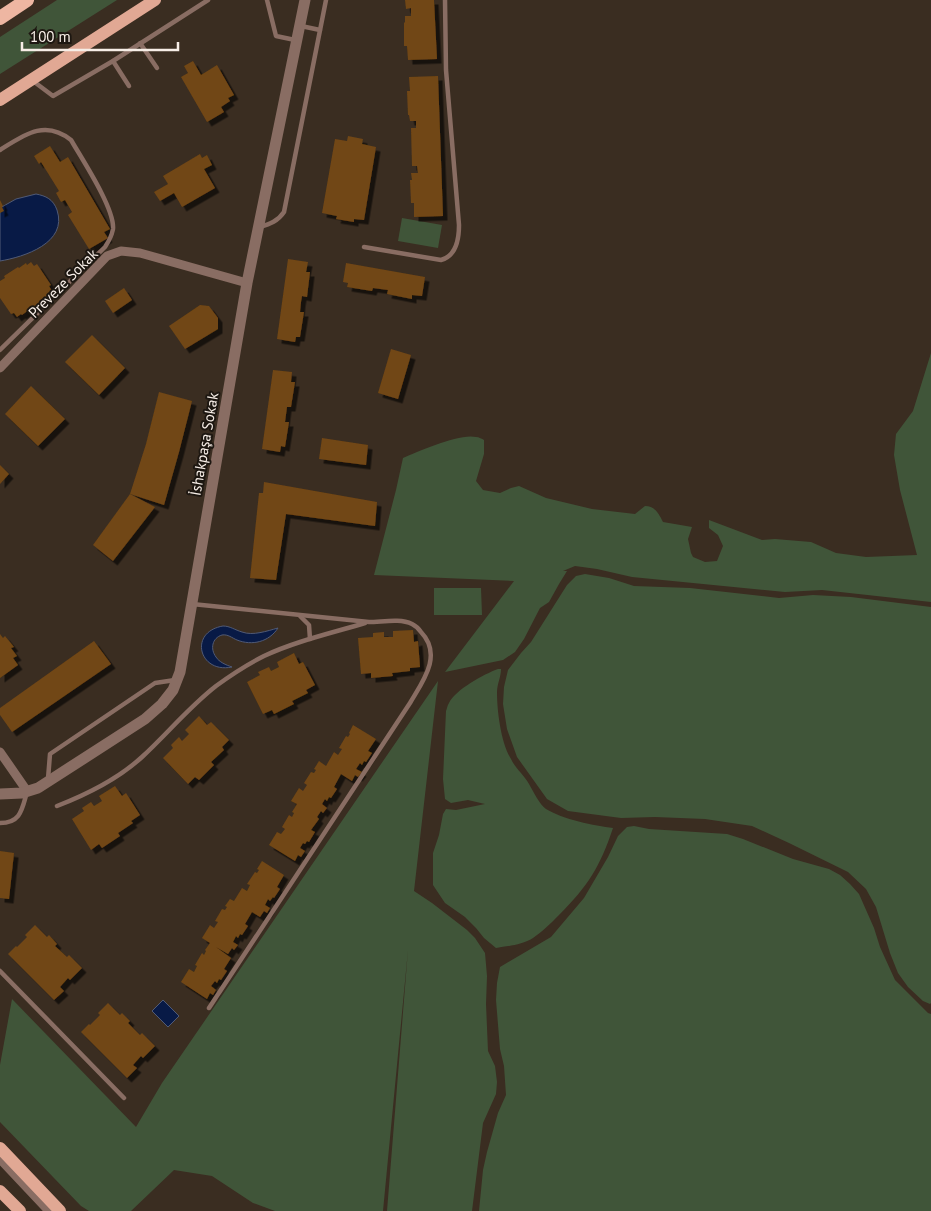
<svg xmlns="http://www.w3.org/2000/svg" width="931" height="1211" viewBox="0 0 931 1211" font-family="'PT Sans',sans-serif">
	<defs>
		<filter id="shadow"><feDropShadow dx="4.5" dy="4.5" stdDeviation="0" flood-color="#0009"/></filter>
	</defs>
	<rect width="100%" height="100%" fill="#3a2d21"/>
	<g fill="#405539">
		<polygon points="57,0 117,0 0,74 0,37"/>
		<polygon points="402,218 442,225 438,248 398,241"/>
		<path d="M 931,353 L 931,602 L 822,590 L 785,592 L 632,577 L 597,569 L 575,566 L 563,571 L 567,571 L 559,584 L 549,602 L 540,608 L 524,639 L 515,652 L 503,660 L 445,672 L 514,581 L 374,575 L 396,490 L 403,458 C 419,451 460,433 476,437 C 479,437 482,439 484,440 L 484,454 L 476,481 L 483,490 L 500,493 L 511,488 L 519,486 L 546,498 L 592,509 L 635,514 L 645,506 C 655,506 659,514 663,522 L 692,527 L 688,539 L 691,553 L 693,557 L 705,562 L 717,561 L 723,546 L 718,535 L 709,528 L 709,520 L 762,540 L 775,539 L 811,542 L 836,553 L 866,557 L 917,555 L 900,490 L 894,455 L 896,434 L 913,411 Z"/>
		<polygon points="585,574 609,578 634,586 690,588 779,598 813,595 851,597 931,607 931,1003 930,1004 923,1001 908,987 898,973 890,953 876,907 866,889 848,872 789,843 752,826 705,819 655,817 621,818 568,811 547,799 517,757 507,729 503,704 504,687 508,670 521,653 531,642 567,585 576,576"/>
		<polygon points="434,588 481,588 482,615 434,615"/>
		<path d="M 498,669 L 501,669 C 501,677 497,684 497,692 C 497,711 501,743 511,759 C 515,768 524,775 529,784 C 533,791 540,805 546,809 C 562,819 595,826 613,828 C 600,867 588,886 559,915 C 551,923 542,932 533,938 C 522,945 508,946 496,948 L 484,938 L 476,928 L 465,917 L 445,903 L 433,885 L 433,853 L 439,835 L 443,814 L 446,809 L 456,810 L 485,804 L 468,800 L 451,803 L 445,799 L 443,779 L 446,711 C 447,709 447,706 449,703 C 455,690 484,674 498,669 Z"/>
		<polygon points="438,681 414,891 432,903 467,930 475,938 485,953 487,976 486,1004 488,1051 495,1066 497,1082 496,1094 483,1123 472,1211 387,1211 408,950 383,1211 275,1211 253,1203 212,1176 174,1170 131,1211 89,1211 81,1206 0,1122 0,1065 12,999 136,1127 162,1083"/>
		<polygon points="634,826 649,829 727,834 743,839 793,859 829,869 840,875 850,884 859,894 874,928 880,947 895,980 928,1013 931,1014 931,1211 479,1211 483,1170 487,1152 498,1113 506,1095 504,1066 500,1049 496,1000 497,983 500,967 551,937 584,898 608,857 618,836 627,827"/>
	</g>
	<g fill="#081a46" stroke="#505a76">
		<path d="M 36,194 C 46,196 53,199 57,210 C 68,243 24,257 0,261 L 0,208 L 16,199 Z"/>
		<path d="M 223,626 C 230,626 235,630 242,632 C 253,636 267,631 278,628 C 269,642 252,646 237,640 C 232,638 228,634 222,635 C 212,638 210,649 216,657 C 219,662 226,665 232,667 C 199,674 188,632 223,626 Z"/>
		<polygon points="163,1000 179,1016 168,1027 152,1011"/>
	</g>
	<g fill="#714614" filter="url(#shadow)">
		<polygon points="405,0 434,0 437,59 408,60 407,46 404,46 404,23 405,22 405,16 411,16 411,8 406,9"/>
		<polygon points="193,61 201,75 217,65 234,95 228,98 230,101 221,107 224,112 207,122 181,77 188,73 184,66"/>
		<polygon points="438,76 443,216 414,217 414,203 411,203 410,180 412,180 411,173 418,173 417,166 412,166 411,128 416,128 416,121 410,121 409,115 408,115 407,91 410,91 409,77"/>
		<polygon points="348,136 363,139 362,144 376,147 364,220 354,219 354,222 336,219 337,216 322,213 335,139 347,141"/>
		<polygon points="50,146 60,162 68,157 110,229 104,232 108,238 89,249 68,215 72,212 65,200 61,202 56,193 59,191 41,162 39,164 34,156"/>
		<polygon points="200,154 202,158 207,155 212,165 204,169 215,188 182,207 174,193 160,201 154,192 168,184 163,176"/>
		<polygon points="0,200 3,206 2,207 4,211 0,213"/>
		<polygon points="288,259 308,262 306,272 310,272 307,297 302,296 301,302 290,300 301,302 300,312 304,312 300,337 296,337 295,342 277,339"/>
		<polygon points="31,262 34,266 37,264 51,285 49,286 52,291 49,294 50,296 40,303 41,305 32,311 30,309 22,315 21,314 17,317 14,313 11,314 0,298 0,281 5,278 4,276 18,267 19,268 26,263 27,265"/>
		<polygon points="346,263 425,277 422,296 412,295 412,299 387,294 388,290 373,288 372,291 347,287 348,283 343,282"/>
		<polygon points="124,288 132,300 113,313 105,301"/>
		<polygon points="200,305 209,306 218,318 218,329 185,349 169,326"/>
		<polygon points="92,335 125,368 99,395 65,362"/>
		<polygon points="391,349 411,355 398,399 378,393"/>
		<polygon points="273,370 292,372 291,382 295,382 291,407 287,407 285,422 289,422 285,447 281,446 280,452 262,449"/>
		<polygon points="31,386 65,419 38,446 5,414"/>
		<polygon points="159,392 192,401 179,452 164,505 130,494 146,444"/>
		<polygon points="322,438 368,445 366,465 319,459"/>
		<polygon points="0,465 9,474 0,484"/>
		<polygon points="264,482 377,502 375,526 286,514 276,580 250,578 259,493 263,493"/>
		<polygon points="130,494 155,507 113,561 93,545"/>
		<polygon points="413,630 414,642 418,641 420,667 410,668 410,671 392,673 393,676 371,678 371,673 361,674 358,638 373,637 373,633 384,632 384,637 393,637 393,631"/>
		<polygon points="0,634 3,638 5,636 14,647 11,648 17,656 13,658 18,665 0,678"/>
		<polygon points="94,641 111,664 12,732 0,715 0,708"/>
		<polygon points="294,653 299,664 303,662 315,685 306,690 308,693 292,701 294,704 274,714 272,710 263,714 247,682 260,675 258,672 269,667 271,671 279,667 277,662"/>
		<polygon points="199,716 207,725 211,722 229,740 222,747 224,750 211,762 214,765 199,780 195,777 188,784 163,758 173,748 171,745 179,737 182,741 189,734 185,730"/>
		<polygon points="353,725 376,739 368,751 372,753 366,762 364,761 362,765 360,763 356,769 362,772 358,777 355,775 352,781 341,774 334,787 337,789 331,798 329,797 327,801 325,799 322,804 327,808 323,813 321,811 317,817 319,819 311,830 315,832 309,842 307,841 305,844 303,843 300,848 305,851 301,857 298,855 295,861 269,845 277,832 281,834 285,829 282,827 289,815 292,817 294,813 292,812 297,804 291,801 299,788 303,791 307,785 304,783 311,772 314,773 316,770 314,769 319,761 326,766 334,752 338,755 342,749 339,748 346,736 348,737 350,734 349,733"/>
		<polygon points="115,786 122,796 126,793 140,815 131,821 133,823 118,833 120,836 102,848 99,844 91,850 72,819 84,811 82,808 91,802 94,806 102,801 99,796"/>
		<polygon points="0,851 14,853 9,899 0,898"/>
		<polygon points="262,861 284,875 277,887 280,889 274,898 273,897 270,901 268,899 265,905 270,908 267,913 264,911 260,917 252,912 245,924 248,926 242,935 240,934 238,938 236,936 233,942 238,945 234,950 232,948 228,954 216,947 231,958 224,969 227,971 221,980 219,979 217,983 215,981 211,986 216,990 213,995 210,993 207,999 181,982 189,969 194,972 197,966 195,965 202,953 204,955 206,951 205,950 210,943 202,938 210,925 214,928 218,922 215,921 222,909 225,910 227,907 225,906 230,899 234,901 242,888 247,891 250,885 247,884 255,872 257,873 259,870 257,869"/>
		<polygon points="35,925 47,937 49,935 57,944 55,946 67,957 69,955 82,968 70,980 68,978 60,987 64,991 54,1000 8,954 16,946 17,947 27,937 25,935"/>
		<polygon points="108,1003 120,1015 122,1013 130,1021 128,1023 140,1035 142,1033 155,1046 143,1058 141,1056 133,1065 137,1068 127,1078 81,1032 89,1024 90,1025 100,1015 98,1013"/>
	</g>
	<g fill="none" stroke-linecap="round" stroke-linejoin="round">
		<g stroke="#896d63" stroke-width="4.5">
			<polyline points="267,0 276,36 295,40"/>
			<polyline points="301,26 320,30"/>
			<polyline points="140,43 157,68"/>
			<polyline points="113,61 129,86"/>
			<polyline points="33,81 53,96 113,61 208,0"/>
			<path d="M 0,150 C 24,135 45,119 71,140 C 82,159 115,209 113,229 C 112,235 109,241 105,247 L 0,350"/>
			<path d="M 260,227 C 270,224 278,221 284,212 L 326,0"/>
			<path d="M 364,247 L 441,260 C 456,256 459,239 459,225 L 446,70 L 445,0"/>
			<path d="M 192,604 L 369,622 C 382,622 400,618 412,624 C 416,626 419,629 421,632 C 443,655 423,681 410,703 L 209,1008"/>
			<polyline points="300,616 309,625 310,639"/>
			<polyline points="48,779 50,754 155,683 175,680"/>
			<path d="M 57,806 C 88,794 118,779 142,757 C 167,734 189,707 216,686 C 231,675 248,664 264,656 C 296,641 332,633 365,623"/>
			<path d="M 0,823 C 21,823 22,809 27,792"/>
			<polyline points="0,971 124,1098"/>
		</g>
		<g stroke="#896d63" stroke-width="9">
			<polyline points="0,368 107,256 121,251 140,253 247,283"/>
			<polyline points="0,752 27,791"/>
			<polyline points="0,1159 49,1211"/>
		</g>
		<polyline stroke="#896d63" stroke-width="11" points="0,794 22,793 38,788 145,719 162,704 173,690 180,672 247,283 305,0"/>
		<g stroke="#e1a894" stroke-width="12">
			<polyline points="0,100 155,0"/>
			<polyline points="0,1148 60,1211"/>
			<polyline points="0,1191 20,1211"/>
		</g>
		<polyline stroke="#eeb6a2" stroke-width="14" points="0,18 27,0"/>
	</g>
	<g text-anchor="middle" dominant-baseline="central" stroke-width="4" stroke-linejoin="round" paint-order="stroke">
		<g font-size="15" fill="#f7eee7" stroke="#1d1711">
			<text transform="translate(63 283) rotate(-45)">Preveze Sokak</text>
			<text transform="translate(204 444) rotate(-80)">İshakpaşa Sokak</text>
		</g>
	</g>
	<path d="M22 42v8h156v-8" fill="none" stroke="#f7eee7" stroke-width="2.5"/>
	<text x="30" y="42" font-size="15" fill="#f7eee7" stroke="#1d1711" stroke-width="4" paint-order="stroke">100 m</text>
</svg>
